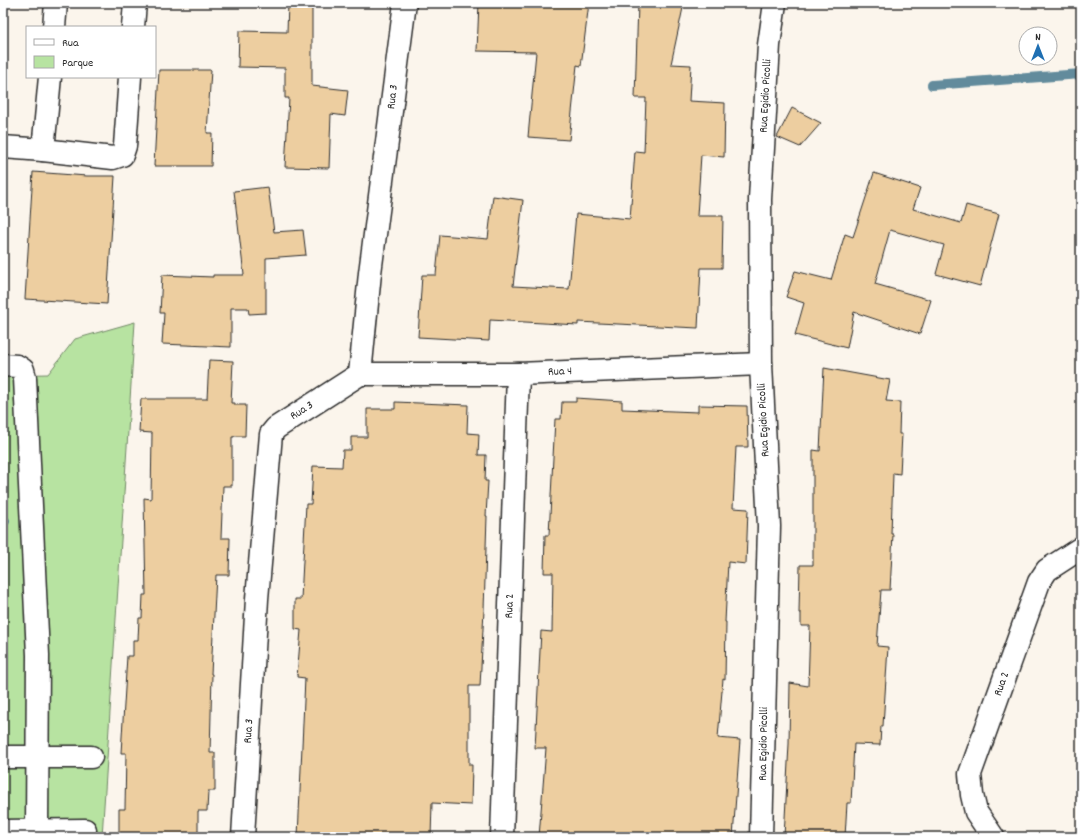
<svg xmlns="http://www.w3.org/2000/svg" width="1084" height="840" viewBox="0 0 1084 840" font-family="Dekko,sans-serif">
	<rect width="100%" height="100%" fill="#fbf5ec"/>
	<filter id="ink" filterUnits="userSpaceOnUse"><feTurbulence type="fractalNoise" baseFrequency=".025" numOctaves="2"/><feDisplacementMap in="SourceGraphic" scale="8" xChannelSelector="R" yChannelSelector="G"/><feConvolveMatrix kernelMatrix="1 2 1 2 8 2 1 2 1" color-interpolation-filters="sRGB"/></filter>
	<g filter="url(#ink)">
		<polygon fill="#b7e3a1" stroke="#718766" points="135,322 102,837 3,837 3,375 48,374 75,339"/>
		<g fill="none" stroke-linecap="round" stroke-linejoin="round">
			<g stroke="#628b9c" stroke-width="10">
				<polyline points="932,85 1081,74"/>
				<polyline points="3,521 5,521"/>
			</g>
		</g>
		<g fill="#edcea0" stroke="#2b2b2b">
			<polygon points="288,3 312,3 312,86 348,90 345,116 331,114 329,168 285,167 289,98 285,98 285,68 238,67 239,31 287,32"/>
			<polygon points="479,3 589,3 581,66 577,65 569,140 528,137 536,52 477,51"/>
			<polygon points="638,3 684,3 671,64 691,65 689,101 725,103 724,157 701,155 697,216 723,216 722,268 701,268 698,328 578,322 578,325 490,320 489,341 418,337 422,275 436,275 440,235 488,239 493,196 523,200 513,286 569,289 576,214 630,219 635,151 644,152 646,98 635,98"/>
			<polygon points="159,70 211,70 207,133 212,133 211,166 154,166"/>
			<polygon points="792,108 821,123 800,147 777,137"/>
			<polygon points="33,172 87,176 115,176 107,304 25,299"/>
			<polygon points="874,173 920,188 913,209 961,223 966,205 999,214 980,286 936,274 944,245 890,230 875,284 931,300 920,334 854,312 847,348 795,335 804,303 786,297 795,271 831,280 845,234 853,237"/>
			<polygon points="268,187 274,232 303,230 306,255 266,258 266,313 249,314 248,308 231,308 231,347 162,344 164,313 160,313 162,275 213,277 213,275 244,275 234,191"/>
			<polygon points="209,360 233,361 231,403 235,403 235,405 246,405 245,436 234,436 234,437 232,437 232,486 223,486 221,538 230,538 229,575 216,575 211,674 212,674 210,753 215,753 215,791 208,791 207,811 198,811 198,837 119,837 119,809 125,809 126,753 121,753 127,656 133,656 133,640 138,640 139,618 142,618 143,595 146,595 144,498 151,499 152,433 139,432 141,399 207,399"/>
			<polygon points="824,368 890,380 886,401 900,402 899,434 902,434 900,474 893,473 891,534 893,534 890,590 881,590 877,646 888,647 883,726 881,726 880,745 854,744 851,803 847,803 845,837 784,837 789,744 790,683 808,686 810,626 801,626 801,613 799,613 800,565 813,565 813,450 820,451"/>
			<polygon points="576,398 622,401 622,409 698,412 698,405 747,406 748,447 736,447 733,508 748,509 746,564 728,562 725,622 726,622 725,680 723,679 718,738 740,740 733,837 539,837 546,748 535,748 541,631 552,632 553,573 544,573 545,535 549,535 555,419 561,419 562,402 576,402"/>
			<polygon points="395,402 468,405 467,433 479,434 478,455 486,455 485,481 488,481 486,516 487,516 484,610 480,686 469,686 469,765 472,765 471,805 432,803 431,837 298,837 305,678 297,677 301,630 295,629 295,599 301,599 306,504 311,504 313,466 342,467 343,450 351,450 351,437 367,437 367,409 395,409"/>
		</g>
		<g fill="none" stroke-linecap="round" stroke-linejoin="round">
			<g stroke="#2b2b2b" stroke-width="25">
				<g id="street">
					<polyline points="54,27 56,3"/>
					<polyline points="133,27 135,3"/>
					<polyline points="3,147 43,150 113,158 122,155 125,146 130,77"/>
					<polyline points="43,150 50,77"/>
					<polyline points="3,365 17,366 23,370 25,378 38,655 37,831"/>
					<polyline points="360,374 518,374 761,364"/>
					<polyline points="3,757 91,757"/>
					<polyline points="3,831 85,830"/>
					<polyline points="243,837 257,599 271,434 276,428 360,374 370,273 405,3"/>
					<polyline points="502,837 518,374"/>
					<polyline points="761,837 769,526 761,364 760,199 769,45 775,3"/>
					<polyline points="993,837 976,812 972,795 970,774 1039,582 1047,570 1081,548"/>
				</g>
			</g>
			<use href="#street" stroke="#fff" stroke-width="22"/>
		</g>
	</g>
	<g text-anchor="middle" dominant-baseline="central" stroke-width="3" stroke-linejoin="round" paint-order="stroke">
		<g font-size="12" fill="#2b2b2b" stroke="#fff">
			<text transform="translate(766 96) rotate(-87)">Rua Egidio Picolli</text>
			<text transform="translate(393 97) rotate(-83)">Rua 3</text>
			<text transform="translate(560 372) rotate(-2)">Rua 4</text>
			<text transform="translate(302 411) rotate(-33)">Rua 3</text>
			<text transform="translate(764 420) rotate(-93)">Rua Egidio Picolli</text>
			<text transform="translate(510 606) rotate(-88)">Rua 2</text>
			<text transform="translate(1002 684) rotate(-70)">Rua 2</text>
			<text transform="translate(249 731) rotate(-86)">Rua 3</text>
			<text transform="translate(764 744) rotate(-89)">Rua Egidio Picolli</text>
		</g>
	</g>
	<rect width="1084" height="840" fill="none" stroke="#fff" stroke-width="16"/>
	<rect x="8" y="8" width="1068" height="824" fill="none" stroke="#2b2b2b" stroke-width="1.5" filter="url(#ink)"/>
	<rect x="26" y="26" width="130" height="52" fill="#ffffff" stroke="#aaaaaa"/>
	<rect x="34" y="39" width="20" height="6" fill="#ffffff" stroke="#aaaaaa"/>
	<text x="62" y="46" font-size="12" fill="#2b2b2b">Rua</text>
	<rect x="34" y="56" width="20" height="12" fill="#b7e3a1" stroke="#aaaaaa"/>
	<text x="62" y="66" font-size="12" fill="#2b2b2b">Parque</text>
	<g transform="translate(1038 46)"><circle r="19" fill="#ffffff" stroke="#aaaaaa"/>
	<path d="M0-3L7 15L0 10L-7 15Z" fill="#1f6fb2"/>
	<text y="-6" font-size="11" font-weight="bold" text-anchor="middle" fill="#2b2b2b">N</text>
	</g>
</svg>
